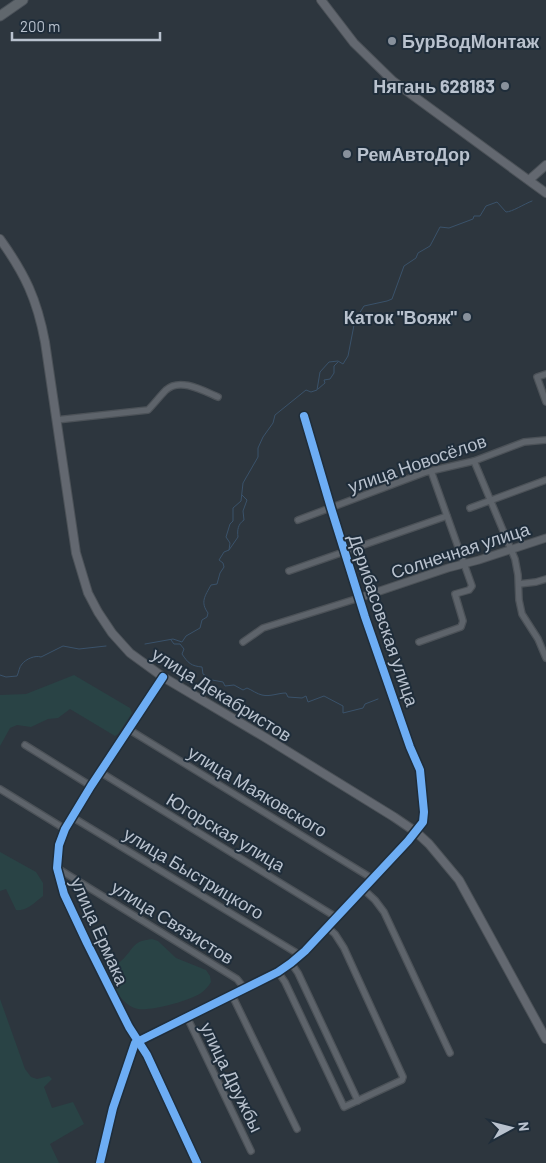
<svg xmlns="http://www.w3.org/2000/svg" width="546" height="1163" viewBox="0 0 546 1163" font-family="Barlow,sans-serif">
	<rect width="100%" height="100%" fill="#2d363e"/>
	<g fill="#294345">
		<polygon points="74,675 130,708 132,713 118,734 115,736 70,709 58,718 48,719 31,727 17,725 10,728 0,746 0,695 26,694"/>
		<path d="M 0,852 L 36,872 L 43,883 L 43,896 C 35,902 26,912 16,910 L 6,889 L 0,891 Z"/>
		<path d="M 152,939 L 158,941 L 176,958 L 206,970 L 210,976 L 211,982 C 208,987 205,990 201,993 C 189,1001 152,1011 138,1009 C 124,1007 105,982 114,968 C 116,964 122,961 125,957 C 135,946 134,941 152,939 Z"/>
		<polygon points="0,999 25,1069 31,1077 37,1079 49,1076 52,1079 44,1087 52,1108 73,1102 84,1124 50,1144 59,1163 0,1163"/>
	</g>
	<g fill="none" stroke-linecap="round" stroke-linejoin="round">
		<g stroke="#3a526a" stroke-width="1">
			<polyline points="318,389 325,383 324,380 330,379 334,373 334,366 338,362"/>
			<path d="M 229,550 L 238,537 C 237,530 238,524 244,520 L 243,511 L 247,500 L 242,495"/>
			<path d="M 171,640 L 174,644 L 180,644 L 184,649 L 182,654 C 188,663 191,666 202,667 L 203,674 L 212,680 L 223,682 L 225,686 L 234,685 L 243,690 L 247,688 C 252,690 257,694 262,695 C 270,697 278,693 286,693 L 288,697 L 302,698 L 306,696 L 308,702 L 324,696 L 343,706 L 343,713 L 363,708 L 365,704 L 378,699"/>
			<path d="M 145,644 L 173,639 L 182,642 L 186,636 L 200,628 L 202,620 L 207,617 L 208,613 C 200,602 205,596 211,585 L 217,584 L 220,573 L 224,567 L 223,563 L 219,560 L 224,552 L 229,550 L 230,543 L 226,537 L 230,524 L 233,521 L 233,508 L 241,501 L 243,483 L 258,457 L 258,448 L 263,437 L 273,423 L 275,415 L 306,390 L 311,392 L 317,390 L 320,372 L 329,362 L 338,361 L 343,364 L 348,356 L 355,320 L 364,306 L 387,301 L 392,299 L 404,266 L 416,258 L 418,253 L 430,246 L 440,227 L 449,228 L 473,219 L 474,216 L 480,216 L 486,206 L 497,202 L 506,212 C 512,212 524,204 532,201"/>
			<path d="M 0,675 L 6,677 L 17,676 C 19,672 19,667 22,664 C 26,659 35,655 41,657 L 63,646 L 79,649 L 106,646"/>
		</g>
		<g stroke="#4c5258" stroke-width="8">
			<g id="minor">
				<polyline points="546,374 537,377 546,402"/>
				<path d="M 56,420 L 148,410 C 154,404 160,396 166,390 C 180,377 204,391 218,397"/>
				<polyline points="474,461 515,559 518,575 519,600 522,614 538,639 546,658"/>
				<polyline points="470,508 546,480"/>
				<polyline points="298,520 426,472 474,461 524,442 546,440"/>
				<polyline points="289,571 447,516"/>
				<polyline points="519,584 536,582 546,579"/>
				<polyline points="243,642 263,628 359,598 331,508 304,416"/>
				<polyline points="419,642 461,627 463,621 455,594 469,590 472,586 431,471"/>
				<polyline points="163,677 91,786 65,829 59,845 57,868 64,894 87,943 129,1027 147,1055 197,1163"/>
				<polyline points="128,729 373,879"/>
				<polyline points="25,745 91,786"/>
				<polyline points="100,772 336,917"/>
				<polyline points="0,789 65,829"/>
				<polyline points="72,817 300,955"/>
				<polyline points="57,868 237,979 245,989"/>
				<polyline points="363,889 375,900 384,912 450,1053"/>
				<polyline points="291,963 298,973 358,1101"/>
				<polyline points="278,972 285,982 344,1107 402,1080 403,1077 344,948 335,934 327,927"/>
				<polyline points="232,995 297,1129"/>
				<polyline points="187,1017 251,1151"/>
				<polyline points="100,1163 113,1108 135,1043 278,972 291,963 305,951 416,832"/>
			</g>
		</g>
		<g stroke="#4c5258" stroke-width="9">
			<polyline id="tertiary" points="416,832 423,822 424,817 420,770 410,747 359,598 448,568 479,560 546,538"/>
		</g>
		<g stroke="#4c5258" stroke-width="10">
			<g id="secondary">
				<polyline points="321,0 354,43 393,81 546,193"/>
				<polyline points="529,180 546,165"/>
				<path d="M 0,239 C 25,274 37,299 45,342 L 76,553 L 88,593 L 98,612 L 112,633 L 130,653 L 163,677 L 266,738 L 394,817 L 416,832 L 429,844 L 459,880 L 546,1039"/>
			</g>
		</g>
		<g stroke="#4b525a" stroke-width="11">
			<polyline id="primary" points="0,16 23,0"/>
		</g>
		<use href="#minor" stroke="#5e646b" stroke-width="5.5"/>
		<use href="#tertiary" stroke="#5e646b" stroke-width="7"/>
		<use href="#secondary" stroke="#636870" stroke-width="8"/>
		<use href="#primary" stroke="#60676d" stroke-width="9"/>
		<g stroke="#1f2d3a" stroke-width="11">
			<g id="cycleway">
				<polyline points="163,677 91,786 65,829 59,845 57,868 64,894 87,943 129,1027 147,1055 197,1163"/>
				<polyline points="100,1163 113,1108 135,1043 278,972 291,963 305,951 408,841 423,822 424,812 420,770 410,747 365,617 331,508 304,416"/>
			</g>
		</g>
		<use href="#cycleway" stroke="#6dadf4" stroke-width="8"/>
	</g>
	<g fill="#88919c" stroke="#1f2d3a" stroke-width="2">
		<circle cx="392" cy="41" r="5"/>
		<circle cx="505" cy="86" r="5"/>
		<circle cx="347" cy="154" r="5"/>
		<circle cx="467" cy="317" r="5"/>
	</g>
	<g text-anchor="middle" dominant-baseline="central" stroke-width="4" stroke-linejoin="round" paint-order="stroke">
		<g font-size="18" font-weight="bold" fill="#b9c2ce" stroke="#1f2d3a" text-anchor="start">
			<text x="402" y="41">БурВодМонтаж</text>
			<text x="495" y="86" text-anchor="end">Нягань 628183</text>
			<text x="357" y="154">РемАвтоДор</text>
			<text x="457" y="317" text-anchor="end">Каток "Вояж"</text>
		</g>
		<g font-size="18" fill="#b9c2ce" stroke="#1f2d3a">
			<text transform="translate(417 463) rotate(-19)">улица Новосёлов</text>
			<text transform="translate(460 550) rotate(-18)">Солнечная улица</text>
			<text transform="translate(384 620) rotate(71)">Дерибасовская улица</text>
			<text transform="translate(222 694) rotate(32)">улица Декабристов</text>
			<text transform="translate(258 791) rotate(31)">улица Маяковского</text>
			<text transform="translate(226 832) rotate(31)">Югорская улица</text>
			<text transform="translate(194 873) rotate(31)">улица Быстрицкого</text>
			<text transform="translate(173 922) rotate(32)">улица Связистов</text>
			<text transform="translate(100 931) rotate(66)">улица Ермака</text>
			<text transform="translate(232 1077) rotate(64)">улица Дружбы</text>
		</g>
	</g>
	<g transform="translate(511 1128) rotate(83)" stroke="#1f2d3a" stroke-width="4" paint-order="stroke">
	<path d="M0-4L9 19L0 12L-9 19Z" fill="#b9c2ce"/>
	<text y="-8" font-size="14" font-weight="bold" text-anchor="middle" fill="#b9c2ce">N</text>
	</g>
	<path d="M12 32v8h148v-8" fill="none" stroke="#b9c2ce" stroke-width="2.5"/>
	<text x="20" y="32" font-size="15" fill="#b9c2ce" stroke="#1f2d3a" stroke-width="4" paint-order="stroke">200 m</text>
</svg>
